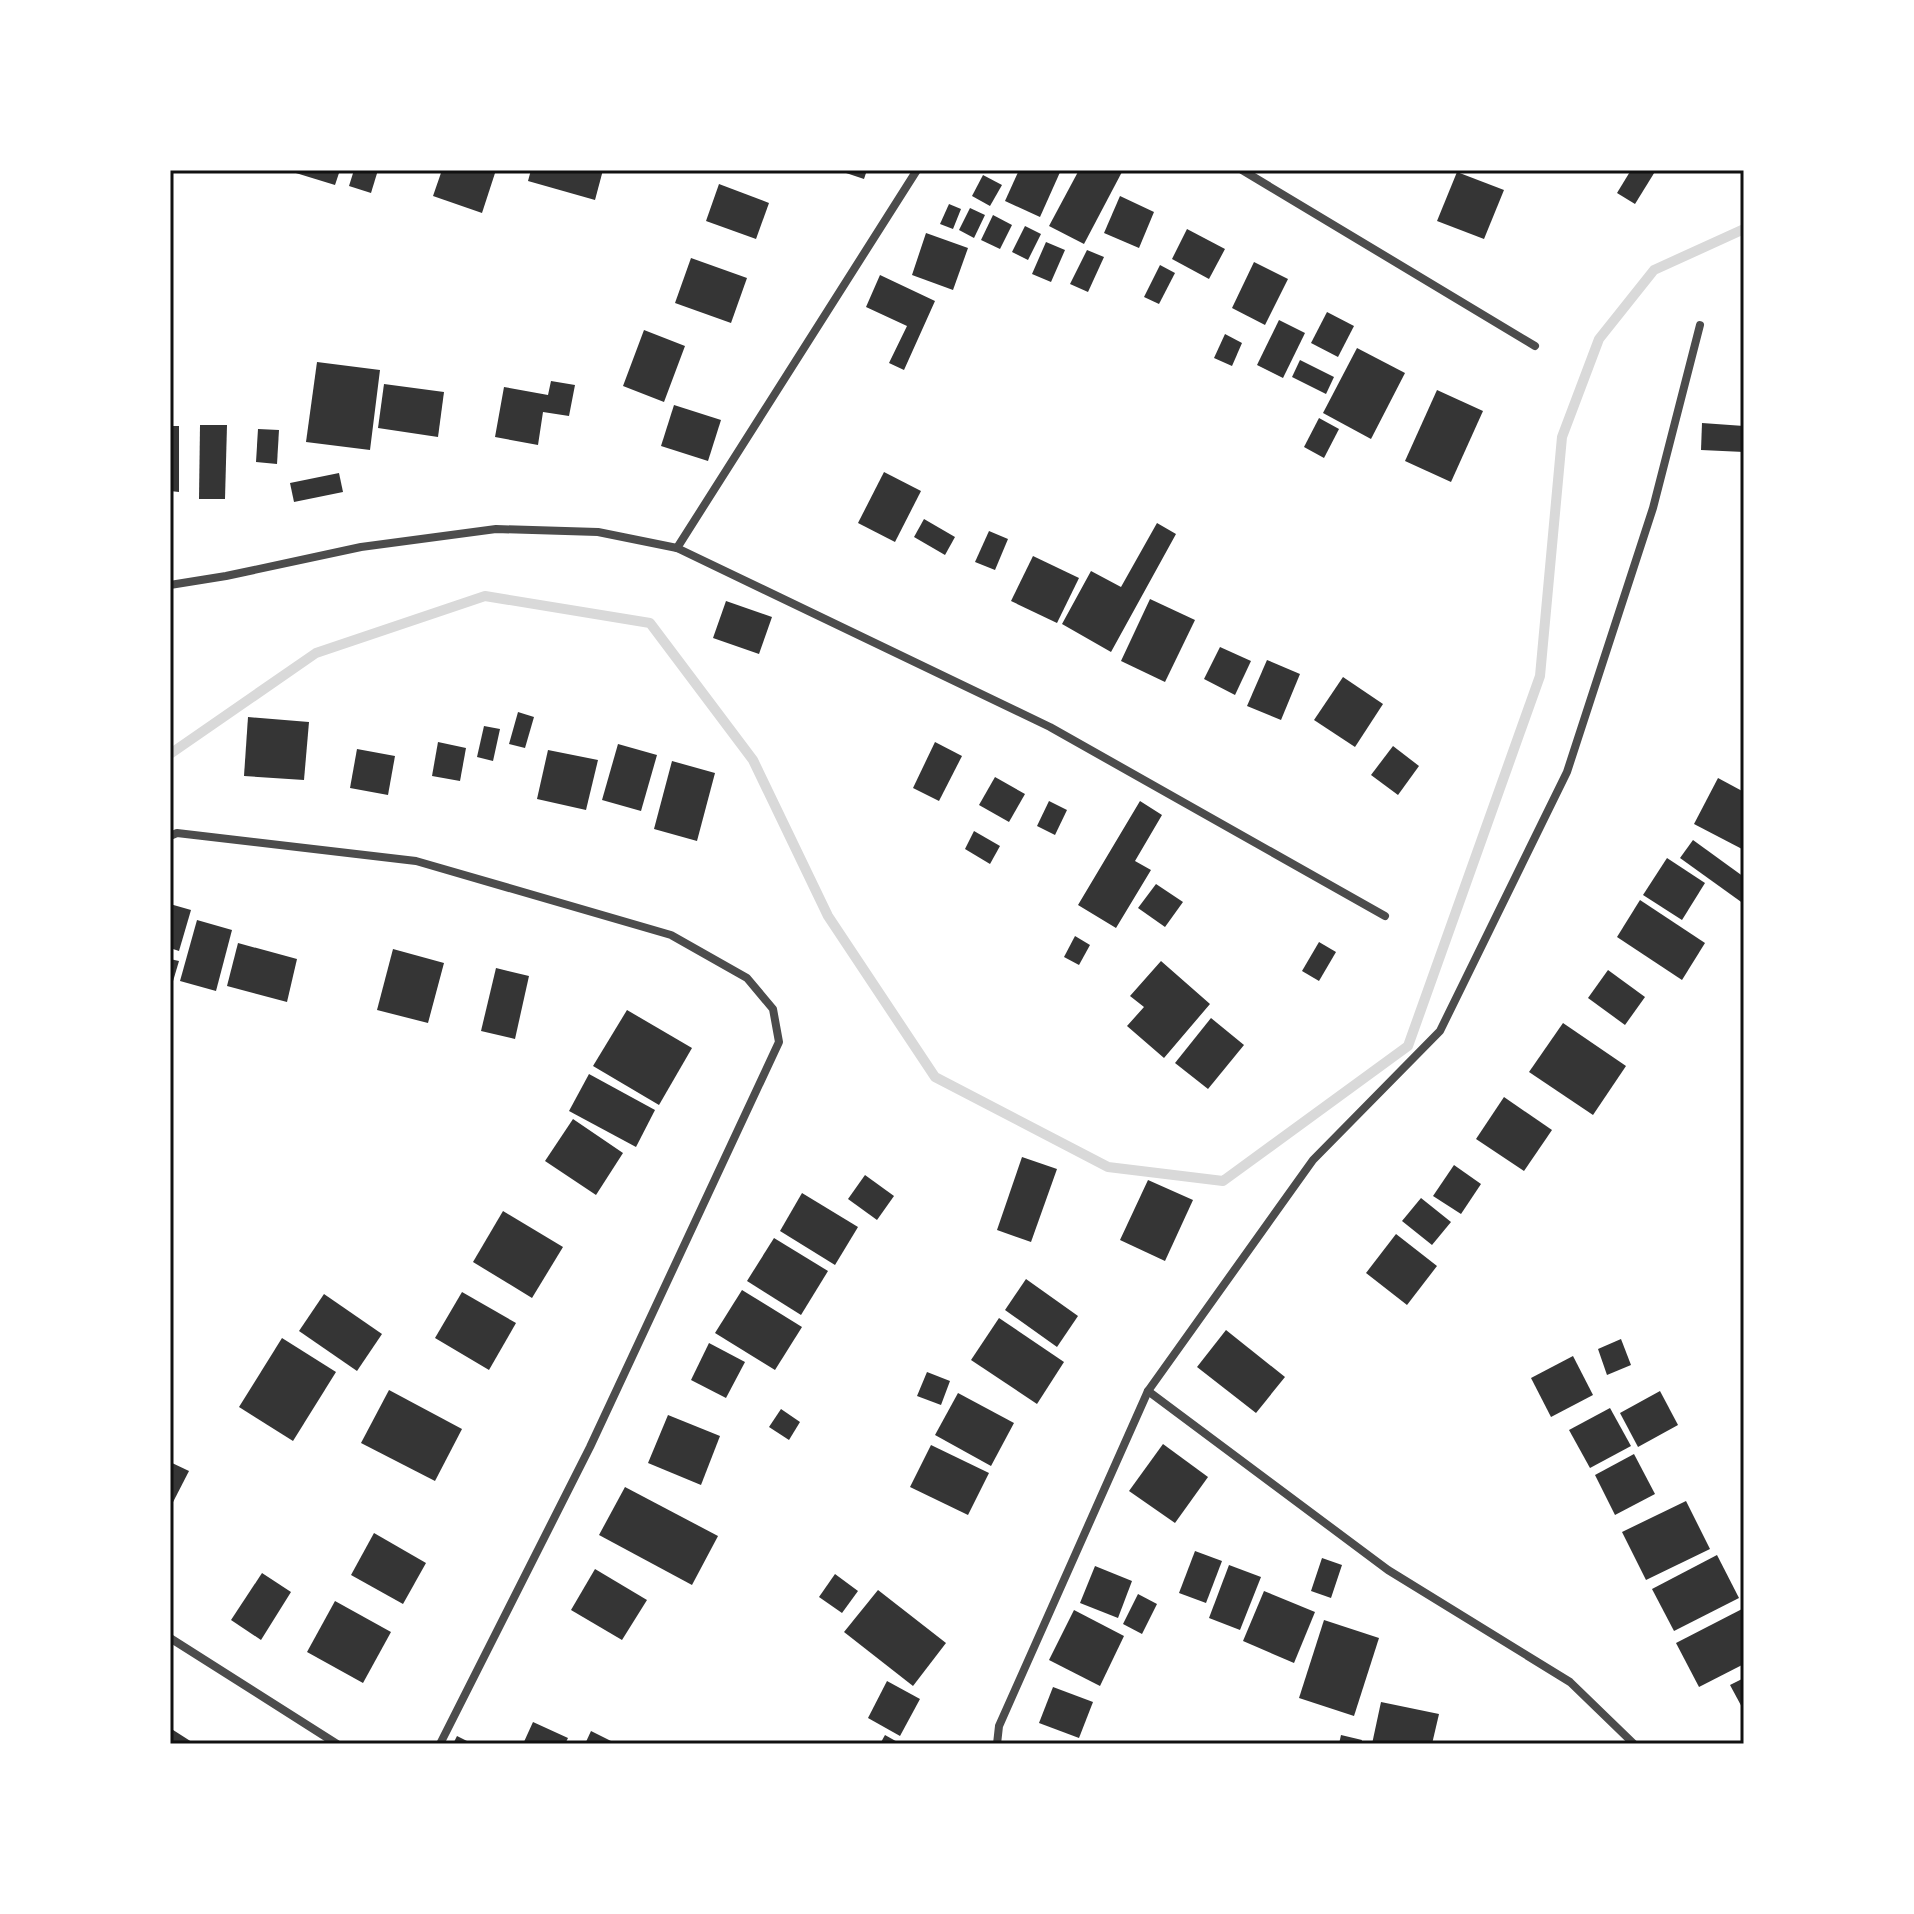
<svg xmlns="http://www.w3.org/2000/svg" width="1914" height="1914" viewBox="0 0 1914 1914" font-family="Literata,serif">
	<rect width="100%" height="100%" fill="#fff"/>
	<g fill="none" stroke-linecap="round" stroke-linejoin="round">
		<polyline stroke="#d9d9d9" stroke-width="10" points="170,754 316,653 485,596 650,623 753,760 828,916 935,1077 1108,1167 1223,1181 1408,1046 1540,676 1562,437 1599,339 1654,270 1744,229"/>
	</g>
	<g fill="#353535">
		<polygon points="286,170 340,170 335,185"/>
		<polygon points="354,170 378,170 371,193 349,186"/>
		<polygon points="442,170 496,170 482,213 433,196"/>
		<polygon points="531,170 603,170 595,200 528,181"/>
		<polygon points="837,170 867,170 864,179"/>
		<polygon points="1019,170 1061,170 1040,217 1005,201"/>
		<polygon points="1079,170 1123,170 1084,244 1049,226"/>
		<polygon points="1631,170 1656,170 1635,204 1617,193"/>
		<polygon points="1457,172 1504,190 1484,239 1437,221"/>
		<polygon points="983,175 1002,185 990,206 972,196"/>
		<polygon points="719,184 769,203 756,239 706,221"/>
		<polygon points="1120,196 1154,212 1139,248 1104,233"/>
		<polygon points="949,204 961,209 953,229 940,224"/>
		<polygon points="970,208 985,215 974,238 959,230"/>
		<polygon points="993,215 1012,225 1000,249 981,240"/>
		<polygon points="1025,226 1041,234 1028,260 1012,252"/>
		<polygon points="1187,229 1225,249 1209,279 1172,259"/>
		<polygon points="926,233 968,248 953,290 912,275"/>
		<polygon points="1046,242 1065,250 1051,282 1032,274"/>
		<polygon points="1087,250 1104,257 1088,292 1070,284"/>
		<polygon points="691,258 747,278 731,323 675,303"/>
		<polygon points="1254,262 1288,279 1265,325 1232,308"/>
		<polygon points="1160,265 1175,273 1159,304 1144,297"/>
		<polygon points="880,275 935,301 904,370 889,363 907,326 866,307"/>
		<polygon points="1327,312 1354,326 1338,357 1311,343"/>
		<polygon points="1279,320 1305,333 1283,378 1257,365"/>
		<polygon points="644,330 685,346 664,402 623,386"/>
		<polygon points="1225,334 1242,343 1232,366 1214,358"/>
		<polygon points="1357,348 1405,373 1371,439 1323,413"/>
		<polygon points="1300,360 1334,377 1326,394 1292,377"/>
		<polygon points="317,362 380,370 370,450 306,442"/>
		<polygon points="551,381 575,385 569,416 543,412 538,445 495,437 504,387 548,395"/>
		<polygon points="384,384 444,392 438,437 378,428"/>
		<polygon points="1437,390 1483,411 1451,482 1405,461"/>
		<polygon points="674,405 721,420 708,461 661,446"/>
		<polygon points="1319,418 1339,429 1324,458 1304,447"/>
		<polygon points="1702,423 1744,426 1744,452 1701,450"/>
		<polygon points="200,425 227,425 225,499 199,499"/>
		<polygon points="170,426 179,426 179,492 170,491"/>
		<polygon points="258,429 279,430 277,464 256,462"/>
		<polygon points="884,472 921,491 895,542 858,523"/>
		<polygon points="339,473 343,492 294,502 290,483"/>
		<polygon points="924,519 955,537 945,555 914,537"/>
		<polygon points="1157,523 1176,534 1111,652 1062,624 1091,571 1121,587"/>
		<polygon points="989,531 1008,539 995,570 975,562"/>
		<polygon points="1033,556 1079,578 1057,623 1011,601"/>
		<polygon points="1150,599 1195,620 1165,682 1121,661"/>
		<polygon points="726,601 772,617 759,654 713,638"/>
		<polygon points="1220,647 1251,661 1235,695 1204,679"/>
		<polygon points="1267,660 1300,674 1281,720 1247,706"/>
		<polygon points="1343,677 1383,704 1355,747 1314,720"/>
		<polygon points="518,712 534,717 525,748 509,744"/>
		<polygon points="248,717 309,722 304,780 244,776"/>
		<polygon points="484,726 500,729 493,761 477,757"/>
		<polygon points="438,742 466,748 460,781 432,776"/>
		<polygon points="935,742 962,756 939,801 913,788"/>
		<polygon points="618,744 657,755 641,811 602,800"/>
		<polygon points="1393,746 1419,766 1398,795 1371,775"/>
		<polygon points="357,749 395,756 388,795 350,788"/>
		<polygon points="548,750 598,760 586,810 537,799"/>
		<polygon points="672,761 715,773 697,841 654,829"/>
		<polygon points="995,777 1025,794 1009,822 979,805"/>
		<polygon points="1718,778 1744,792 1742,849 1694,824"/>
		<polygon points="1049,801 1067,810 1055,835 1037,826"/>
		<polygon points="1140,801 1162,815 1135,861 1151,870 1116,928 1078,905"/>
		<polygon points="974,831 1000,846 990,864 965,849"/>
		<polygon points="1693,840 1744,877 1744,904 1680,858"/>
		<polygon points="1667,858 1705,883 1682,920 1643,895"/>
		<polygon points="1156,884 1183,902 1165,927 1138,908"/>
		<polygon points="1640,900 1705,943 1682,980 1617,937"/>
		<polygon points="170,904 191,910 179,951 170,948"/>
		<polygon points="197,920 232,930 216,991 180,981"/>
		<polygon points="1075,936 1090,945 1079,965 1064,957"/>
		<polygon points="1319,942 1336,952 1319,981 1302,971"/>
		<polygon points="238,943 297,959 287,1002 227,986"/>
		<polygon points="393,949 444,963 428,1023 377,1010"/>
		<polygon points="170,959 179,961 171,988 170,988"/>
		<polygon points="1161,961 1210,1004 1164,1058 1127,1026 1144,1007 1130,996"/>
		<polygon points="496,968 529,976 515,1039 481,1031"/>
		<polygon points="1608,970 1645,997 1625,1025 1588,998"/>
		<polygon points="627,1010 692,1048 659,1105 593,1066"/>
		<polygon points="1211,1018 1244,1045 1208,1089 1175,1063"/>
		<polygon points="1563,1023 1626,1066 1593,1115 1529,1072"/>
		<polygon points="589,1074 655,1110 636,1147 569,1111"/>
		<polygon points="1504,1097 1552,1130 1524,1171 1476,1139"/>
		<polygon points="573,1119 623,1153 596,1195 545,1161"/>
		<polygon points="1022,1157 1057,1169 1031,1242 997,1230"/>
		<polygon points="1454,1165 1481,1184 1461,1214 1433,1196"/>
		<polygon points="865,1175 894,1196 877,1220 848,1199"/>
		<polygon points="1148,1180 1193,1200 1165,1261 1120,1240"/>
		<polygon points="802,1193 858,1227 835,1265 780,1231"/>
		<polygon points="1421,1198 1451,1222 1432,1245 1402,1221"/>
		<polygon points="503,1211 563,1247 532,1298 473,1262"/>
		<polygon points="1396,1234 1437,1266 1407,1305 1366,1273"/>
		<polygon points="774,1238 828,1271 801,1315 747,1281"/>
		<polygon points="1026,1279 1078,1316 1057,1347 1005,1310"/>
		<polygon points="742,1290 802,1327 775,1370 715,1333"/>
		<polygon points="462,1292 516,1323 489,1370 435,1338"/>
		<polygon points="324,1294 382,1334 357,1371 299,1331"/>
		<polygon points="999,1318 1064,1362 1037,1404 971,1360"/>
		<polygon points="1226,1330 1285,1377 1256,1413 1197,1367"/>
		<polygon points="282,1338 336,1372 293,1441 239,1407"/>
		<polygon points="1621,1339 1631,1365 1607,1375 1598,1349"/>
		<polygon points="709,1343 745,1362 726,1398 691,1380"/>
		<polygon points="1573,1356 1593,1395 1551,1417 1531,1378"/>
		<polygon points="927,1372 950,1381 941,1405 917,1396"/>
		<polygon points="389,1390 462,1429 435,1481 361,1443"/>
		<polygon points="1660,1391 1678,1425 1638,1447 1620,1413"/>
		<polygon points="958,1393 1014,1423 991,1466 935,1435"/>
		<polygon points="1610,1408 1631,1446 1590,1468 1569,1430"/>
		<polygon points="781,1409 800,1422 789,1440 769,1427"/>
		<polygon points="668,1415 720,1436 701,1485 648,1463"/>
		<polygon points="1163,1444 1208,1477 1175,1523 1129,1491"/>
		<polygon points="931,1445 989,1473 968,1515 910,1487"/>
		<polygon points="1634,1454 1655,1494 1615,1515 1595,1475"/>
		<polygon points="170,1462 189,1471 170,1508"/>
		<polygon points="625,1487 718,1536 692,1585 599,1535"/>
		<polygon points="1686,1501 1710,1549 1646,1580 1622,1532"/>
		<polygon points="374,1533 426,1563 403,1604 351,1575"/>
		<polygon points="1195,1551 1222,1561 1206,1603 1179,1593"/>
		<polygon points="1717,1555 1739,1598 1674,1631 1652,1589"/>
		<polygon points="1322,1558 1342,1565 1331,1598 1311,1591"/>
		<polygon points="1229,1565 1261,1577 1240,1630 1209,1618"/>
		<polygon points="1095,1566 1132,1581 1118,1618 1080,1603"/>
		<polygon points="595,1569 647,1600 622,1640 571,1610"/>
		<polygon points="262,1573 291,1592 261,1640 231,1620"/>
		<polygon points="835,1574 858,1591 842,1613 819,1597"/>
		<polygon points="878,1590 946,1643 913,1686 844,1632"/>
		<polygon points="1264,1591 1315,1612 1294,1663 1243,1641"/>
		<polygon points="1138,1594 1157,1604 1142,1634 1123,1624"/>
		<polygon points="335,1601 391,1632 363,1683 307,1652"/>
		<polygon points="1744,1608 1744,1664 1699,1687 1676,1643"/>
		<polygon points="1074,1610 1124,1636 1100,1686 1049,1660"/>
		<polygon points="1324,1620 1379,1638 1354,1716 1299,1698"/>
		<polygon points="1744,1678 1744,1711 1730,1685"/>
		<polygon points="887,1681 920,1699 900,1736 868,1718"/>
		<polygon points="1053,1687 1093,1702 1079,1738 1039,1723"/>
		<polygon points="1381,1702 1439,1714 1432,1744 1372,1744"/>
		<polygon points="533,1722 568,1738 565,1744 523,1744"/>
		<polygon points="170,1728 195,1744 170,1744"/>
		<polygon points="591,1731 617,1744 585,1744"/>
		<polygon points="885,1735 901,1744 880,1744"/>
		<polygon points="1341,1735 1362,1740 1361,1744 1339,1744"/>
		<polygon points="457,1736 473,1744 453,1744"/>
	</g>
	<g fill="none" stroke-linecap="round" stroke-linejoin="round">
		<g stroke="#4c4c4c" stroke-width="8">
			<polyline points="1242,170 1535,346"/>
			<polyline points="677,548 917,170"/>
			<polyline points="170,585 226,576 361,547 496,529 598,532 677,548 1050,727 1385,916"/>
			<polyline points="170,836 177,833 416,861 671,935 747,978 773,1009 779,1042 590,1447 440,1744"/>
			<polyline points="1148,1391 1388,1570 1570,1682 1634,1744"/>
			<polyline points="170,1638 337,1744"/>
			<polyline points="997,1744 999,1726 1148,1391 1313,1160 1440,1031 1567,772 1653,508 1700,325"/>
		</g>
	</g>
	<rect width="1914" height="1914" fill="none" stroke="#ffffff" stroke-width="344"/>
	<rect x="172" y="172" width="1570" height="1570" fill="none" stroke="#111" stroke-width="3"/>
</svg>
